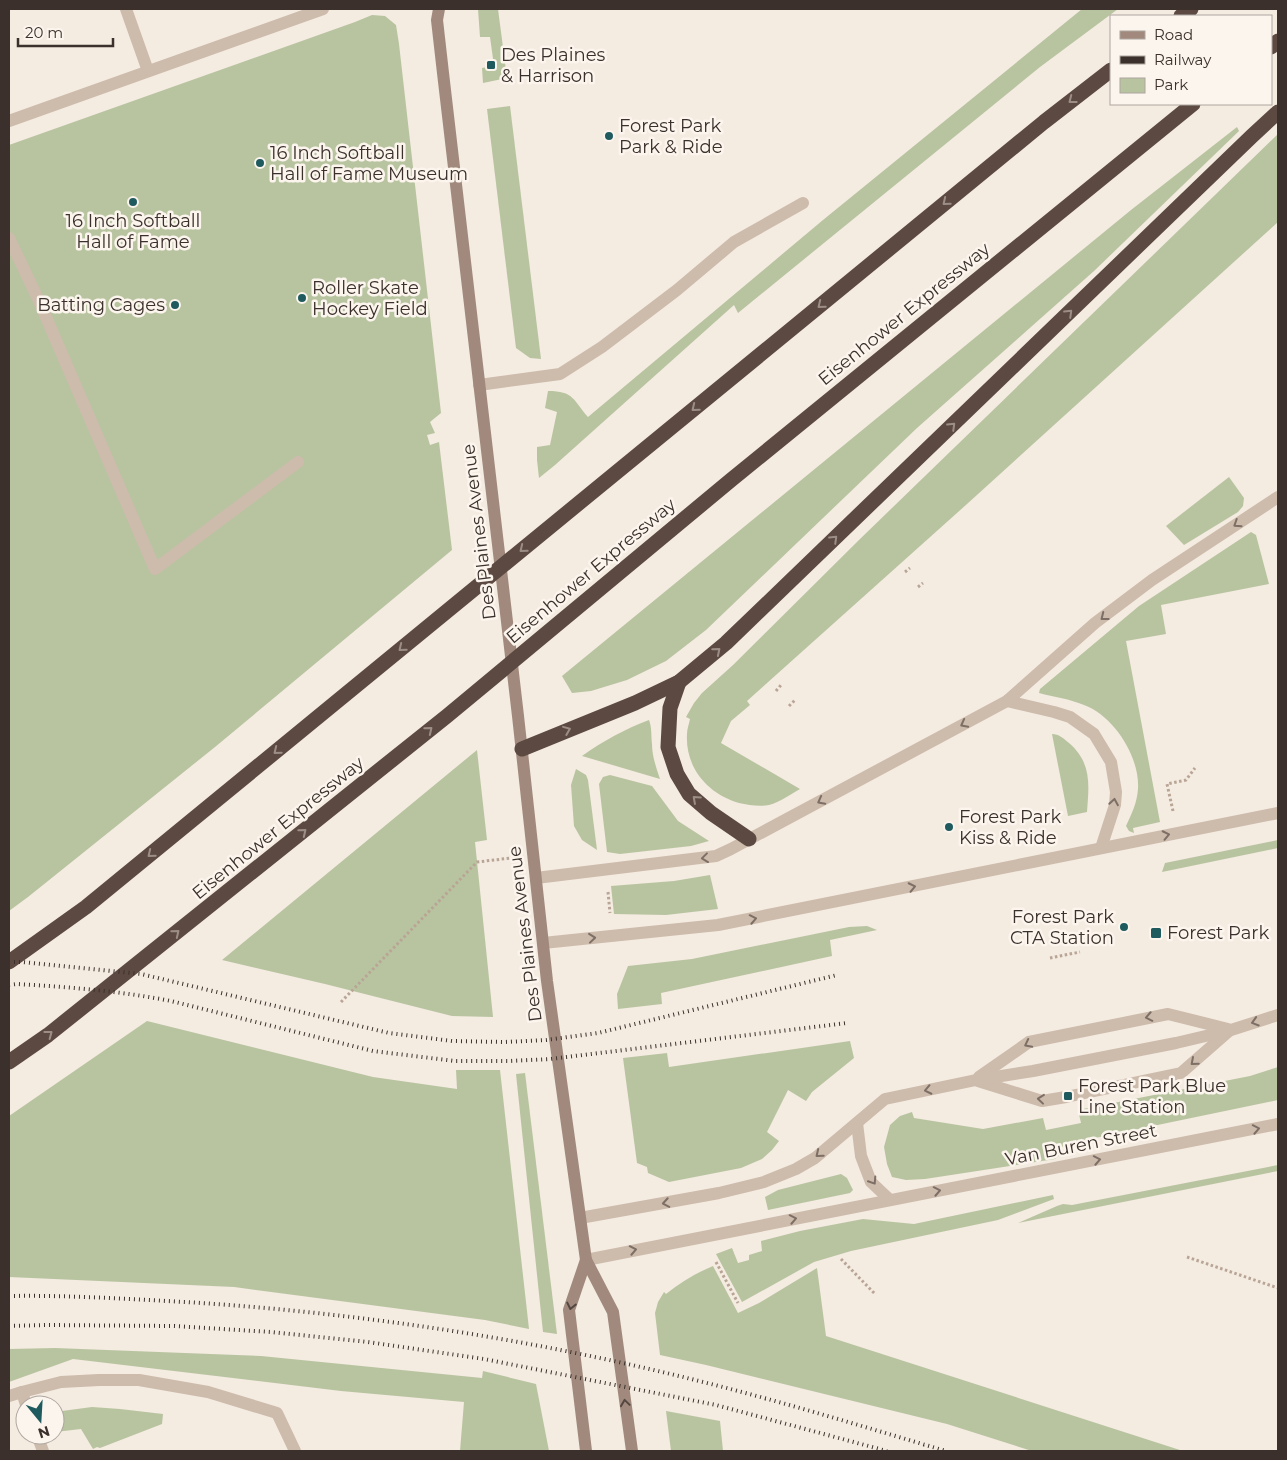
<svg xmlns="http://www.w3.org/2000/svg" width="1287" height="1460" viewBox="0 0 1287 1460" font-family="Montserrat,sans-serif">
	<rect width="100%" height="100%" fill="#f4ebe1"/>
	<g fill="#b8c4a0">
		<polygon points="478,9 498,9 507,78 483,83 482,68 494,66 490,37 480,37"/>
		<path d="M 1082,9 L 1118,9 L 1040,67 L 738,313 L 734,305 L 555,465 L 539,478 L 537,460 L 537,447 L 550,445 L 557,412 L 545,408 L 548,391 C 574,391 573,400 588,417 L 823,220 Z"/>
		<polygon points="372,15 385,16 396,25 399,44 441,413 430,422 435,433 427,435 430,445 439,442 452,550 215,747 28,897 9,911 9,145 355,22"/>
		<polygon points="510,106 541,359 530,358 516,348 487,109"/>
		<polygon points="1237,127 1239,131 1094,271 917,428 706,630 666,661 627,680 591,691 572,693 562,676 1131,210"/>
		<path d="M 1278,134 L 1278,222 L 967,504 L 747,701 L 750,705 L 731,721 L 721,743 L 800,789 C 791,794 780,802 769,805 C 759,807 749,805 739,803 C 708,794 685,768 687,734 C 687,729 689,724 690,719 L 686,717 L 694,703 L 702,693 L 733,665 L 860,539 Z"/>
		<polygon points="1229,477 1244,498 1243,506 1238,512 1184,545 1166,526"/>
		<path d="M 1251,532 L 1256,535 L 1269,584 L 1161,605 L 1166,634 L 1126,641 L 1160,822 L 1133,828 L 1134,833 L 1129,831 L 1126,826 C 1132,813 1137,803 1138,789 C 1140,757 1114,716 1084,705 C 1070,699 1054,697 1039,693 L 1040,689 L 1139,606 Z"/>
		<path d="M 649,720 C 652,728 651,735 652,744 C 652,756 656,767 660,779 L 582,756 C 603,741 625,729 649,720 Z"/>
		<path d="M 1052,734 C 1059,734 1063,738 1069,743 C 1092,763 1089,785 1087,812 L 1068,816 Z"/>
		<polygon points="477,750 487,840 475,842 493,1017 452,1016 325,984 222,960"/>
		<polygon points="576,769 586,775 588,780 597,850 582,840 574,826 571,785"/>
		<polygon points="610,775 652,786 678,821 709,841 691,846 620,854 607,852 599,784 603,777"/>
		<polygon points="1278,840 1278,848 1162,872 1165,863"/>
		<polygon points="710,875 718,909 666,915 614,914 611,886 674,881"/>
		<polygon points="867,926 877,930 830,940 832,956 661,993 662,1004 618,1009 617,994 628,966 692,959 849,927"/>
		<polygon points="147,1021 373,1077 457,1089 456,1070 500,1070 529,1329 485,1320 234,1287 9,1277 9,1116"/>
		<polygon points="850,1041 854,1058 812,1092 806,1101 788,1090 767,1132 779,1141 772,1150 762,1159 741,1168 669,1182 648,1173 647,1167 637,1163 623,1058 667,1053 669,1067"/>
		<polygon points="1278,1067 1278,1100 1066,1144 1062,1147 1060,1155 1055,1159 925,1179 906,1180 892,1177 887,1164 884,1147 890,1125 900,1116 912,1112 914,1118 983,1129 1043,1118 1046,1130 1081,1123 1078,1110 1250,1076"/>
		<polygon points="525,1073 557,1334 543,1332 516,1074"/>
		<polygon points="1278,1165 1278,1171 1018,1223 1057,1206 1063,1204 1072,1205"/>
		<polygon points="841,1174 847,1178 853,1190 850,1193 768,1210 765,1197 778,1190"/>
		<polygon points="1053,1195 1054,1199 998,1220 851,1251 814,1262 742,1302 716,1254 732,1248 738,1263 749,1260 749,1255 762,1251 761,1241 800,1231 863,1219 914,1224"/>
		<path d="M 713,1266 L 738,1313 L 759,1303 L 817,1268 L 826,1336 L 1183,1451 L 1032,1451 L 947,1424 L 706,1365 L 660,1355 L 655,1313 L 658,1302 L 664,1292 L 666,1294 C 681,1282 696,1273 713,1266 Z"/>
		<polygon points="55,1348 261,1356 482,1378 483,1371 536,1384 549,1451 460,1451 464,1402 341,1391 73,1359 9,1382 9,1349"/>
		<polygon points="92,1407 120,1409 163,1414 162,1424 100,1448 97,1447 93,1449 81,1429 55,1432 55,1414 62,1411"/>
		<polygon points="666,1411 720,1421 723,1451 671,1451"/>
	</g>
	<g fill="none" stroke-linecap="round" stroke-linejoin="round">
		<g stroke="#b9a596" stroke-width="3" stroke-dasharray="2.5 2.5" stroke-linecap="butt">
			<polyline points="905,572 910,568"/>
			<polyline points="918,587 923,583"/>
			<polyline points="776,691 781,685"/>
			<polyline points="789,706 795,700"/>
			<polyline points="1173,811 1167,784 1186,780 1195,768"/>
			<polyline points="608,892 610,913"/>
			<polyline points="1050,958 1080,952"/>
			<polyline points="341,1002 477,862 511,858"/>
			<polyline points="1187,1257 1278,1288"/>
			<polyline points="841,1259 875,1294"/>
			<polyline points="716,1262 738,1303"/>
		</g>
		<g stroke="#cdbbac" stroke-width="12">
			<polyline points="126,9 148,71"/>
			<polyline points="9,238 39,301 155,569 298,462"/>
			<polyline points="479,385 560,374 602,347 677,290 734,242 803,203"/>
			<polyline points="1007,701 1054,712 1070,717 1094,734 1111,762 1116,792 1115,805 1101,848"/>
			<polyline points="536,878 716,856 731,849 1007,701 1095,623 1152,580 1278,497"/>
			<polyline points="543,943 718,925 1278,813"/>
			<polyline points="979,1077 1029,1042 1168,1014 1228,1029"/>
			<polyline points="978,1081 1042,1101 1066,1097 1181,1073 1229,1031"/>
			<polyline points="857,1123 861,1156 871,1182 890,1200"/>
			<polyline points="580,1218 719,1193 764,1182 796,1169 815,1158 885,1099 976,1080 1033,1071 1176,1043 1231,1030 1278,1015"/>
			<polyline points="22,1392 26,1405"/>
			<polyline points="37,1435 43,1451"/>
		</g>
		<g stroke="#cdbbac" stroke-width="12">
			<polyline points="586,1260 1278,1124"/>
			<polyline points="9,1396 22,1392 61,1382 99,1380 139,1380 208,1392 277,1413 295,1451"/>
		</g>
		<polyline stroke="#cdbbac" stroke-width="12" points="9,121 323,9"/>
		<g stroke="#a18a7d" stroke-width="12">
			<polyline points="439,9 437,20 443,73 518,716 547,981 586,1260 613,1312 632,1451"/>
			<polyline points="586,1260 569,1310 586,1451"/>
		</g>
		<g stroke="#5c4a42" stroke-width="15">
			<polyline points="1181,16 1191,9"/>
			<polyline points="1271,47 1278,41"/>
			<polyline points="679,682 670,708 668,747 677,774 689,794 711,813 749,839"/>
			<polyline points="522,749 635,703 679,682 726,643 1252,136 1278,112"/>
			<polyline points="9,962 86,907 1044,122 1111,70"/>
			<polyline points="9,1062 48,1035 447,716 731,480 1193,104"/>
		</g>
		<g stroke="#3b302b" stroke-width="4" stroke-dasharray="1 4" stroke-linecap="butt">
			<polyline points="9,962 22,962 141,974 389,1033 452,1041 504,1042 546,1040 598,1033 837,975"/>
			<path d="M 9,985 L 17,984 C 69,987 120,991 171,1001 L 373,1051 L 455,1061 L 509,1061 L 550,1059 L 847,1023"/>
			<path d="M 9,1296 C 68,1295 127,1299 186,1302 C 363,1313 539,1340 711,1384 C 790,1404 868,1428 946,1451"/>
			<polyline points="9,1326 46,1325 174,1326 271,1332 368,1342 484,1359 716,1405 887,1451"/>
		</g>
	</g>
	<defs><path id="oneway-chevron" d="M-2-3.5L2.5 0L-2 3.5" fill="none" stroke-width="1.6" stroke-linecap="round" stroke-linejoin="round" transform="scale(1.25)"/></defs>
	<g stroke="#9c8e87">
		<use href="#oneway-chevron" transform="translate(1072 100) rotate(142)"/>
		<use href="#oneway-chevron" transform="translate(946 202) rotate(141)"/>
		<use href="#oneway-chevron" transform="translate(821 305) rotate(141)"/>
		<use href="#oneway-chevron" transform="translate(1069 313) rotate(-44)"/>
		<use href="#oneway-chevron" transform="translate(695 408) rotate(141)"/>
		<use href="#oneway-chevron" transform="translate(952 426) rotate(-44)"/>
		<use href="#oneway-chevron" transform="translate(834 539) rotate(-44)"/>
		<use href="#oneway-chevron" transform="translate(523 549) rotate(141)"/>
		<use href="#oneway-chevron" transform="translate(402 648) rotate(141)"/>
		<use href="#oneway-chevron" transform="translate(717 651) rotate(-40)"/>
		<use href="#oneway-chevron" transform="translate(429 730) rotate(-39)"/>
		<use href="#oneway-chevron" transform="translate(567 730) rotate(-22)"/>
		<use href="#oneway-chevron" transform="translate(277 751) rotate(141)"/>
		<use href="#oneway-chevron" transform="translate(696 799) rotate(-138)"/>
		<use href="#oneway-chevron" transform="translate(303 832) rotate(-39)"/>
		<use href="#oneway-chevron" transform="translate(151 854) rotate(141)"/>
		<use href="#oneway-chevron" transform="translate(176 933) rotate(-39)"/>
		<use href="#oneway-chevron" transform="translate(49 1034) rotate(-37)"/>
	</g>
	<g stroke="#7d6f65">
		<use href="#oneway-chevron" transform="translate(1237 524) rotate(147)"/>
		<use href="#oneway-chevron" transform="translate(1104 617) rotate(142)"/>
		<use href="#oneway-chevron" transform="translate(964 724) rotate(152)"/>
		<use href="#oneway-chevron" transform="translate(821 801) rotate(152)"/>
		<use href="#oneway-chevron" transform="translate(1114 802) rotate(-81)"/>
		<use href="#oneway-chevron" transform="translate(1166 835) rotate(-12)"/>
		<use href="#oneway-chevron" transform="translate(705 858) rotate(173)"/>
		<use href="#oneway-chevron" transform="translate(912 887) rotate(-12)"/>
		<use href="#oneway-chevron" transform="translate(753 919) rotate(-11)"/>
		<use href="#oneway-chevron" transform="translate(592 938) rotate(-6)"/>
		<use href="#oneway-chevron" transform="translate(1149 1017) rotate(169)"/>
		<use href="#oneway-chevron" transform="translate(1255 1022) rotate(163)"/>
		<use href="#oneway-chevron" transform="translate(1028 1044) rotate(153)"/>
		<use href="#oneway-chevron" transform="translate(1194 1062) rotate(139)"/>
		<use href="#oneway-chevron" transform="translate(928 1090) rotate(168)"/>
		<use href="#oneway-chevron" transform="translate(1041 1099) rotate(-174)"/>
		<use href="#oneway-chevron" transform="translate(1256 1129) rotate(-11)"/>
		<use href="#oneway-chevron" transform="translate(819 1154) rotate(141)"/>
		<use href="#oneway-chevron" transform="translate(1097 1160) rotate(-11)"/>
		<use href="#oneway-chevron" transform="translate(873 1181) rotate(57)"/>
		<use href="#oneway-chevron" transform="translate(937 1191) rotate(-11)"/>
		<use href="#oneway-chevron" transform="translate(666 1203) rotate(170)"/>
		<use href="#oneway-chevron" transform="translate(793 1219) rotate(-11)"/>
		<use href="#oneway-chevron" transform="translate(633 1250) rotate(-11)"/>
	</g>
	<g stroke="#544640">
		<use href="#oneway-chevron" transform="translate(571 1306) rotate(102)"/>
		<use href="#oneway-chevron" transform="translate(625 1403) rotate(-98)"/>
	</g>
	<g fill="#1f5a5e" stroke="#fbf5ee" stroke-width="2">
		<rect x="486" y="60" width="10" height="10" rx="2.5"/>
		<circle cx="609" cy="136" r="5"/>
		<circle cx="260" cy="163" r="5"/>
		<circle cx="133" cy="202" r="5"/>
		<circle cx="302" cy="298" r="5"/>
		<circle cx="175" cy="305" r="5"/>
		<circle cx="949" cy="827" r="5"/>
		<circle cx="1124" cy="927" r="5"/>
		<rect x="1150" y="927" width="12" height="12" rx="2.5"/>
		<rect x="1063" y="1091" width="10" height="10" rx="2.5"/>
	</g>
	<g text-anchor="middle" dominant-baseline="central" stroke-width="5" stroke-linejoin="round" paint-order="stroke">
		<g font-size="18" fill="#3b302b" stroke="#fbf5ee" text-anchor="start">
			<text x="501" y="55">Des Plaines<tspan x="501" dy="21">&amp; Harrison</tspan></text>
			<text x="619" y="126">Forest Park<tspan x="619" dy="21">Park &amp; Ride</tspan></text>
			<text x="270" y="153">16 Inch Softball<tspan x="270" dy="21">Hall of Fame Museum</tspan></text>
			<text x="133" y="221" text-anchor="middle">16 Inch Softball<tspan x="133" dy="21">Hall of Fame</tspan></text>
			<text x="312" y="288">Roller Skate<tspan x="312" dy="21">Hockey Field</tspan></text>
			<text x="165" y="305" text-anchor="end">Batting Cages</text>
			<text x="959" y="817">Forest Park<tspan x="959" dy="21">Kiss &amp; Ride</tspan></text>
			<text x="1114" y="917" text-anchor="end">Forest Park<tspan x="1114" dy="21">CTA Station</tspan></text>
			<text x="1167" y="933">Forest Park</text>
			<text x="1078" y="1086">Forest Park Blue<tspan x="1078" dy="21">Line Station</tspan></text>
		</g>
		<g font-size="18" fill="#3b302b" stroke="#fbf5ee">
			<text transform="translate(904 314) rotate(-39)">Eisenhower Expressway</text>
			<text transform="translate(479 532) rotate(-97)">Des Plaines Avenue</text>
			<text transform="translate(591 571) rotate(-40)">Eisenhower Expressway</text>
			<text transform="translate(278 828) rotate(-39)">Eisenhower Expressway</text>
			<text transform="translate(525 934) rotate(-97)">Des Plaines Avenue</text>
			<text transform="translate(1081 1145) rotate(-11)">Van Buren Street</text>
		</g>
	</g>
	<rect width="1287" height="1460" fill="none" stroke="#3b302b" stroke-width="20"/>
	<rect x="1110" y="15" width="162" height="90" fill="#fbf5ee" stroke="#aea6a0"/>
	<rect x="1120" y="31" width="25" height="8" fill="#a18a7d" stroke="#aea6a0"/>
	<text x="1154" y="40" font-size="15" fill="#3b302b">Road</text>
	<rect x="1120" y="56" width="25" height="8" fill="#3b302b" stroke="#aea6a0"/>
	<text x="1154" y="65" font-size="15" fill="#3b302b">Railway</text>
	<rect x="1120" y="78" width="25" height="15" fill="#b8c4a0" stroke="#aea6a0"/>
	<text x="1154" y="90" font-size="15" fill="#3b302b">Park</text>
	<g transform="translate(40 1420) rotate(162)"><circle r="24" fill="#fbf5ee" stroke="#aea6a0"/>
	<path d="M0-4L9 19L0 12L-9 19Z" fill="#1f5a5e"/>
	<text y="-8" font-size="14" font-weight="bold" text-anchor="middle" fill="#3b302b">N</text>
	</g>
	<path d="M18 38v8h95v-8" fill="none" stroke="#3b302b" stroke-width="2.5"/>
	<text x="25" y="38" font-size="15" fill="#3b302b" stroke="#fbf5ee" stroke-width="4" paint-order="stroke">20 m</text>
</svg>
